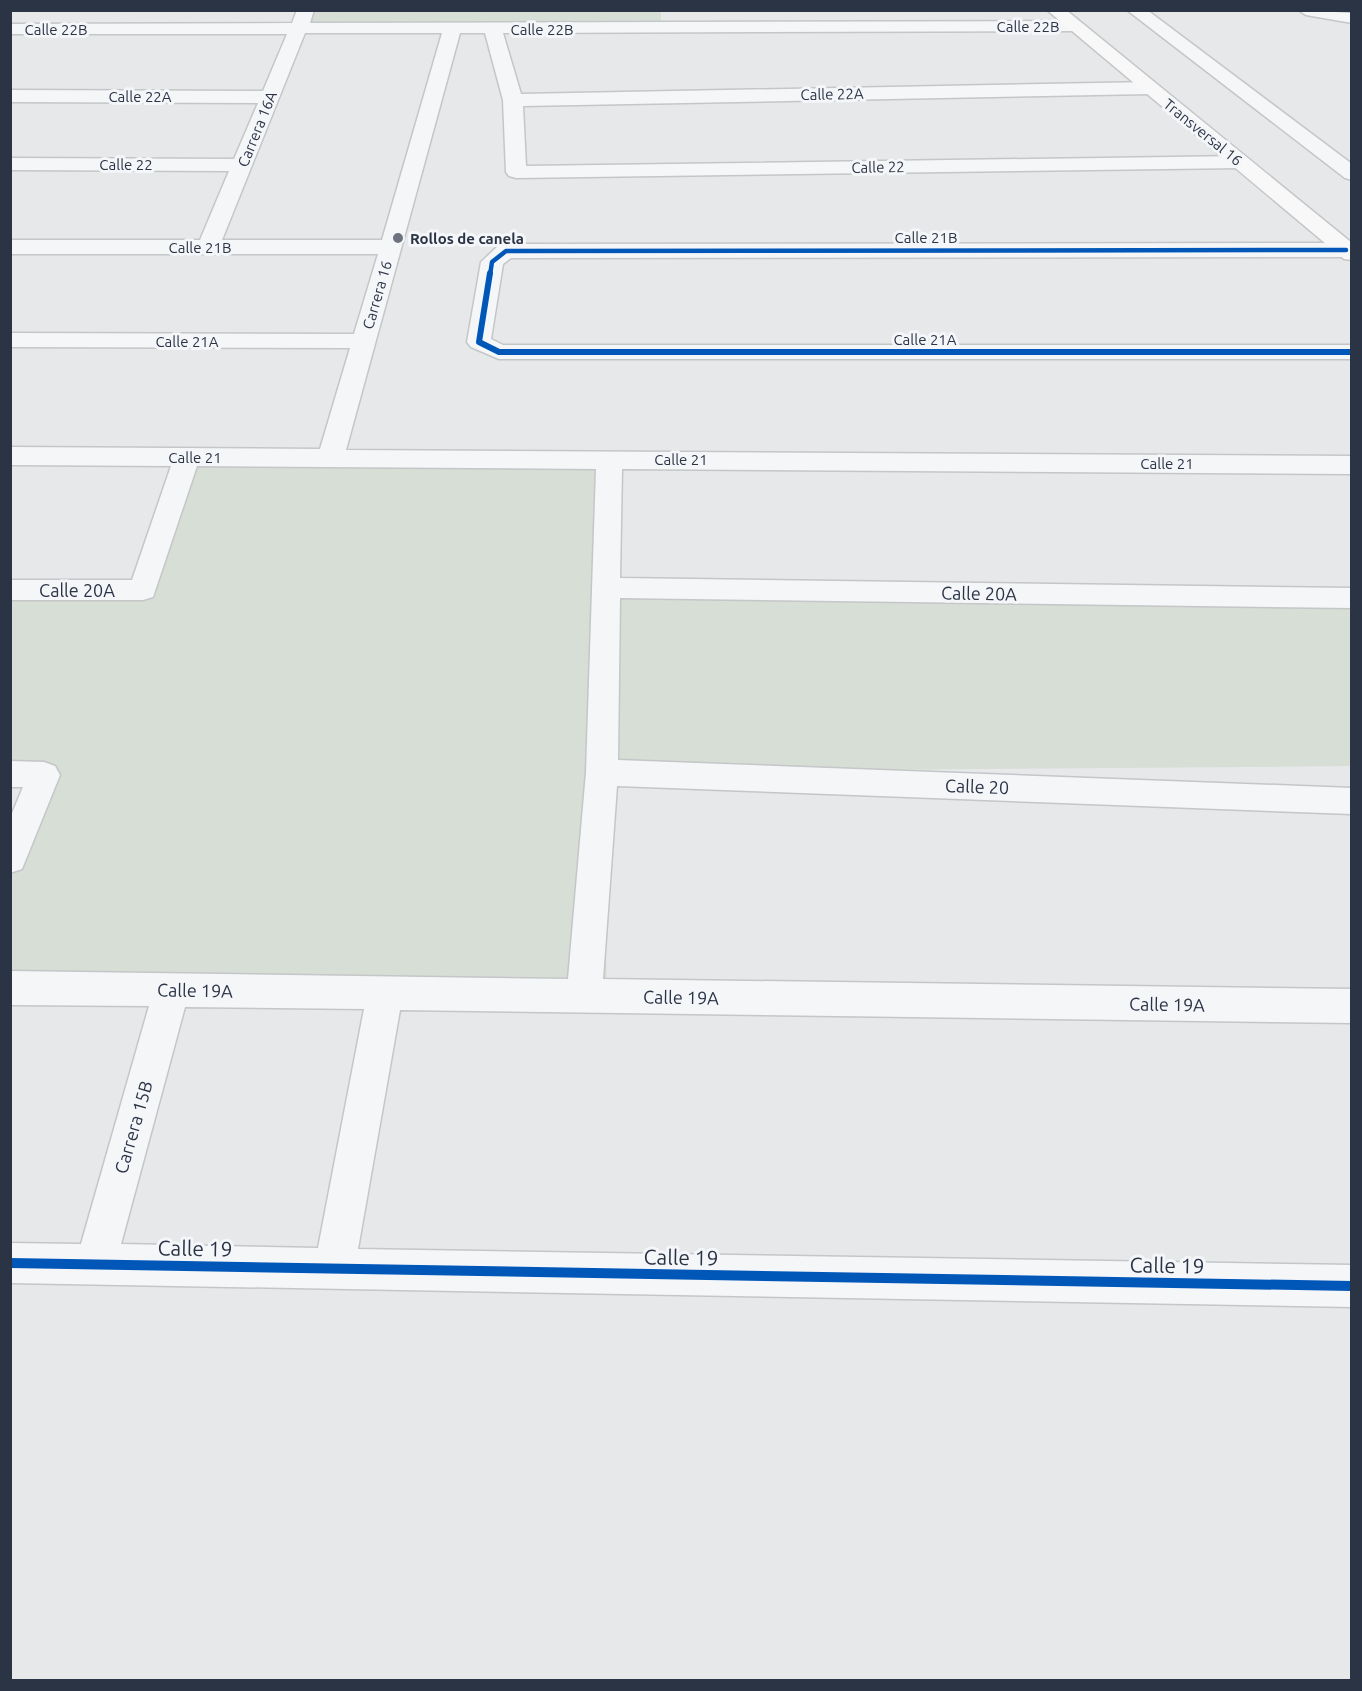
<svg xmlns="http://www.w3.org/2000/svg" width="1362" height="1691" viewBox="0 0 1362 1691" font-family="Ubuntu,sans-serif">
	<rect width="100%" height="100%" fill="#e6e8ea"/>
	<g fill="#d6ded6">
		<polygon points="306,10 661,11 661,28 298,28"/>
		<polygon points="187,457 609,459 607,588 1351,605 1351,766 602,772 607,996 11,988 10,859 44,775 11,774 11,590 143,590"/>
	</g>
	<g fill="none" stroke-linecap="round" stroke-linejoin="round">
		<g stroke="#c4c6c8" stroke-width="3">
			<g id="street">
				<path d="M 297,10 L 314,10 L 310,23 L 1074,21 L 1083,26 L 1074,31 L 503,33 L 521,94 L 1150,82 L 1159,88 L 1150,94 L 523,106 L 526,166 L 1240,156 L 1247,158 L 1250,162 L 1247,166 L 1240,168 L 516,178 L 509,176 L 506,172 L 503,100 L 485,33 L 460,33 L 346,450 L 1352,456 L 1352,474 L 622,469 L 620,578 L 1352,588 L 1352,608 L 620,598 L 618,760 L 1352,788 L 1352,814 L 617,786 L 603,979 L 1352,989 L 1352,1023 L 400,1010 L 358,1249 L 1352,1265 L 1352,1307 L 10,1283 L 10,1243 L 81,1244 L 149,1006 L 10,1005 L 10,971 L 568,979 L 586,772 L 596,469 L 197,466 L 153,597 L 143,600 L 10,600 L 10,580 L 132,580 L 171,466 L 10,465 L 10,447 L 320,449 L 350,348 L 10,347 L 10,333 L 354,334 L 378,254 L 10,254 L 10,240 L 200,240 L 229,171 L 10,170 L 10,158 L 234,159 L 258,103 L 10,102 L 10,90 L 263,91 L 287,34 L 10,34 L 10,24 L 292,23 ZM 305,33 L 442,33 L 382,240 L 222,240 ZM 185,1007 L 364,1009 L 318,1248 L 121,1244 Z"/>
				<polygon points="1127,10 1147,10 1352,164 1352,180 1345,178"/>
				<polygon points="1298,10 1352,13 1352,23 1306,15"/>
				<polygon points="1346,243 1352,245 1352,255 1346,257 511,258 503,264 491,339 503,345 1352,345 1352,359 499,359 471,347 467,342 481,262 498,246 506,244"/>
				<polygon points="10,761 44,762 55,766 60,775 22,869 10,873 10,818 23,787 10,787"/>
			</g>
		</g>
		<g stroke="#c4c6c8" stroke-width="3">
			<polygon id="secondary" points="1047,10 1066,10 1352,243 1352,260 1344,259"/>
		</g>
		<use href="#street" fill="#f5f6f7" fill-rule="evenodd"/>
		<use href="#secondary" fill="#f8f8f8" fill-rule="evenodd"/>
		<g stroke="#f4f6f9" stroke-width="7">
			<polyline id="cycleway-far2" points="490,275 492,262 506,251 1346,250"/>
		</g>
		<g stroke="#f4f6f9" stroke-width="9">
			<polyline id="cycleway-far1" points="490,273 479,342 499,352 1352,352"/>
		</g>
		<g stroke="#f4f6f9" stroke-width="14">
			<polyline id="cycleway" points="10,1263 1352,1286"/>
		</g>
		<use href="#cycleway-far2" stroke="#0057b8" stroke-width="4.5"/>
		<use href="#cycleway-far1" stroke="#0057b8" stroke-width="6"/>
		<use href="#cycleway" stroke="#0057b8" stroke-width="10"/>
	</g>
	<circle fill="#6c737f" stroke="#f4f6f9" stroke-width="2" cx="398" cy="238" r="6"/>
	<g text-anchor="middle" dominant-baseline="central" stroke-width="6" stroke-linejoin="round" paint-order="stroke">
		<g font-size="15" fill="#2b3445" stroke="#f4f6f9">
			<text x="1028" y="26">Calle 22B</text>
			<text x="56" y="29">Calle 22B</text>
			<text x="542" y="29">Calle 22B</text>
			<text transform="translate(832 94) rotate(-1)">Calle 22A</text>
			<text x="140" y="96">Calle 22A</text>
			<text transform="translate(257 129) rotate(-68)">Carrera 16A</text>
			<text transform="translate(1203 132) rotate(39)">Transversal 16</text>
			<text x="126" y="164">Calle 22</text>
			<text transform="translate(878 167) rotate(-1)">Calle 22</text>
			<text x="926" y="237">Calle 21B</text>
			<text x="200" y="247">Calle 21B</text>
			<text transform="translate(377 295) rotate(-74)">Carrera 16</text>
			<text x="925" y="339">Calle 21A</text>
			<text x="187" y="341">Calle 21A</text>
			<text x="195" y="457">Calle 21</text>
			<text x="681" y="459">Calle 21</text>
			<text x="1167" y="463">Calle 21</text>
		</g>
		<g font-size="15" font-weight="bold" fill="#2b3445" stroke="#f4f6f9" text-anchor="start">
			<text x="410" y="238">Rollos de canela</text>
		</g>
		<g font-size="18" fill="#2b3445" stroke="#f4f6f9">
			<text x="77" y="590">Calle 20A</text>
			<text transform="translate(979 593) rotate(1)">Calle 20A</text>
			<text transform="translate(977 786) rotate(2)">Calle 20</text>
			<text transform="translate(195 990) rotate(1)">Calle 19A</text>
			<text transform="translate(681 997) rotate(1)">Calle 19A</text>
			<text transform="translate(1167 1004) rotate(1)">Calle 19A</text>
			<text transform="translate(133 1127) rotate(-74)">Carrera 15B</text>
		</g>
		<g font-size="21" fill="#2b3445" stroke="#f4f6f9">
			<text transform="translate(195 1248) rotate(1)">Calle 19</text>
			<text transform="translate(681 1257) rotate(1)">Calle 19</text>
			<text transform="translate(1167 1265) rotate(1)">Calle 19</text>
		</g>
	</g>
	<rect width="1362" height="1691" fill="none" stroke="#2b3445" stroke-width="24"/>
</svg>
